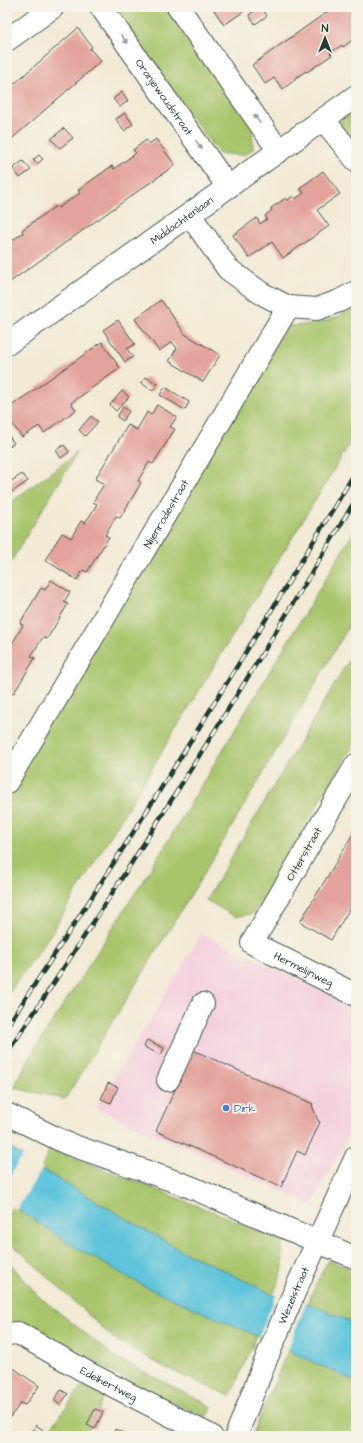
<svg xmlns="http://www.w3.org/2000/svg" width="363" height="1443" viewBox="0 0 363 1443" font-family="'Architects Daughter',sans-serif">
	<rect width="100%" height="100%" fill="#f7f3e8"/>
	<filter id="ink" filterUnits="userSpaceOnUse"><feTurbulence type="fractalNoise" baseFrequency=".025" numOctaves="2"/><feDisplacementMap in="SourceGraphic" scale="8" xChannelSelector="R" yChannelSelector="G"/><feConvolveMatrix kernelMatrix="1 2 1 2 8 2 1 2 1" color-interpolation-filters="sRGB"/></filter>
	<filter id="wash" filterUnits="userSpaceOnUse"><feTurbulence type="fractalNoise" baseFrequency=".012" numOctaves="4" result="noise"/><feDisplacementMap in="SourceGraphic" scale="16" xChannelSelector="R" yChannelSelector="G"/><feGaussianBlur stdDeviation="0.9" result="paint"/><feColorMatrix in="noise" values="0 0 0 0 0 0 0 0 0 0 0 0 0 0 0 0 0 1.4 0 .05"/><feComposite in="paint" operator="in"/></filter>
	<g filter="url(#wash)">
		<rect width="100%" height="100%" fill="#f3ead5"/>
		<polygon fill="#f4cfde" points="202,934 356,1006 356,1122 311,1205 96,1108"/>
		<g fill="#a8c56c" stroke="#648150">
			<polygon points="114,7 166,7 230,96 252,124 253,149 244,155 219,154 184,107"/>
			<polygon points="356,109 356,147 339,121"/>
			<path d="M 356,306 L 356,433 L 52,932 L 7,996 L 7,785 L 287,326 C 314,325 333,322 356,306 Z"/>
			<polygon points="77,453 7,568 7,505"/>
			<polygon points="356,528 356,614 211,862 65,1099 14,1088 31,1055 159,856"/>
			<polygon points="356,648 356,740 254,913 236,917 206,900"/>
			<polygon points="50,1148 282,1239 283,1270 273,1295 209,1263 187,1254 41,1169"/>
			<polygon points="13,1206 73,1246 146,1287 257,1336 230,1396 166,1368 113,1338 7,1239 7,1215"/>
			<polygon points="7,1259 37,1295 115,1357 213,1407 206,1417 142,1388 7,1318"/>
			<polygon points="328,1260 356,1271 356,1324 307,1303"/>
			<polygon points="288,1350 356,1382 356,1436 252,1436"/>
			<polygon points="82,1386 105,1395 86,1436 45,1436"/>
		</g>
		<polygon fill="#5ec4db" stroke="#3e8088" points="7,1145 41,1169 187,1254 209,1263 273,1295 307,1303 356,1324 356,1382 257,1336 146,1287 73,1246 7,1202"/>
		<g fill="#f3ead5">
			<polygon points="23,1155 43,1168 16,1210 7,1204 7,1180"/>
			<polygon points="277,1293 307,1301 287,1351 258,1338"/>
		</g>
		<g id="blocks">
			<g fill="#e3a29b">
				<polygon points="212,7 250,7 224,25"/>
				<polygon points="259,7 261,7 267,16 255,24 249,15"/>
				<polygon points="334,7 356,7 356,37 343,47 342,45 330,53 332,55 307,72 306,71 294,79 295,80 283,89 274,78 265,84 252,65"/>
				<polygon points="78,28 92,47 90,49 101,61 7,143 7,90"/>
				<polygon points="122,92 128,101 120,107 113,99"/>
				<polygon points="125,113 133,124 124,131 116,119"/>
				<polygon points="64,128 73,138 60,148 51,139"/>
				<polygon points="156,139 175,165 7,284 7,244 23,233 22,230 56,206 58,208 80,193 78,190 112,166 114,169 136,153 133,150 146,140 149,144"/>
				<polygon points="39,155 43,159 37,164 33,160"/>
				<polygon points="23,161 31,170 20,178 13,168"/>
				<polygon points="323,171 340,194 317,210 329,226 283,258 272,242 249,258 233,235 257,218 260,224 267,219 265,216 272,210 271,208 286,198 287,201 293,196 295,199 304,193 300,188"/>
				<polygon points="161,300 185,334 220,355 203,382 169,361 177,348 172,342 159,351 135,319"/>
				<polygon points="118,320 135,344 127,349 133,357 125,362 103,330"/>
				<polygon points="102,342 120,368 71,403 76,410 44,433 39,426 22,437 7,417 7,409"/>
				<polygon points="146,377 157,384 153,391 141,383"/>
				<polygon points="165,387 189,402 185,410 160,395"/>
				<polygon points="122,391 129,397 116,411 110,405"/>
				<polygon points="157,405 177,417 170,427 175,429 153,464 149,462 138,481 141,483 120,518 116,516 105,535 109,537 87,572 83,570 77,580 45,560 62,533 71,538 81,521 85,523 91,514 97,504 93,502 104,484 95,479 128,425 137,430 147,412 151,415"/>
				<polygon points="123,407 129,411 123,421 117,417"/>
				<polygon points="91,416 98,422 85,436 79,430"/>
				<polygon points="7,433 14,443 7,448"/>
				<polygon points="64,445 69,452 61,458 56,450"/>
				<polygon points="22,474 28,481 12,492 7,484"/>
				<polygon points="51,580 70,592 64,602 68,604 47,639 43,637 31,656 35,658 14,693 10,691 7,696 7,644 8,642 12,644 23,625 20,623 41,588 45,590"/>
				<polygon points="356,829 356,898 331,940 300,922"/>
				<polygon points="147,1040 164,1048 161,1055 144,1047"/>
				<polygon points="193,1050 313,1104 312,1105 318,1121 320,1122 305,1155 297,1151 281,1187 156,1131"/>
				<polygon points="108,1083 118,1087 111,1103 101,1099"/>
				<polygon points="12,1367 39,1386 25,1405 21,1403 7,1421 7,1374"/>
				<polygon points="61,1390 68,1394 60,1405 54,1400"/>
				<polygon points="95,1409 103,1412 95,1429 87,1425"/>
				<polygon points="36,1425 43,1430 38,1436 28,1436"/>
				<polygon points="115,1429 130,1436 112,1436"/>
			</g>
		</g>
	</g>
	<g filter="url(#ink)">
		<use href="#blocks" fill-opacity="0" stroke="#3f574c" stroke-width="1"/>
		<g fill="none" stroke-linecap="round" stroke-linejoin="round">
			<g stroke="#3f574c" stroke-width="24">
				<g id="minor">
					<path id="s1" d="M 101,7 L 228,187"/>
					<polyline points="178,7 279,151"/>
					<polyline points="7,40 53,7"/>
					<polyline points="323,119 356,160"/>
					<polyline points="190,215 228,269 261,293 288,307"/>
					<path id="s2" d="M 7,344 L 356,96"/>
					<path id="s3" d="M 356,765 L 252,943 L 356,995"/>
					<path id="s4" d="M 7,782 L 288,307 L 317,309 L 339,301 L 356,292"/>
					<polyline points="168,1080 203,1004"/>
					<polyline points="7,1114 66,1143 188,1186 356,1258"/>
					<path id="s5" d="M 7,1334 L 18,1333 L 88,1373 L 211,1436"/>
					<path id="s6" d="M 236,1436 L 267,1357 L 294,1293 L 356,1157"/>
				</g>
			</g>
			<use href="#minor" stroke="#fff" stroke-width="22"/>
			<g stroke="#1f3d34" stroke-width="4.5">
				<g id="rail">
					<path d="M 7,1026 C 129,844 243,658 356,471"/>
					<path d="M 7,1053 C 129,872 244,686 356,499"/>
				</g>
			</g>
			<use href="#rail" stroke="#f7f3e8" stroke-width="3" stroke-dasharray="9" stroke-linecap="butt"/>
		</g>
		<defs><path id="oneway-solid" d="M-6-.8H1V-3.2L6.5 0L1 3.2V.8H-6Z"/></defs>
		<g fill="#8f9e9a">
			<use href="#oneway-solid" transform="translate(124 39) rotate(55)"/>
			<use href="#oneway-solid" transform="translate(257 119) rotate(-125)"/>
			<use href="#oneway-solid" transform="translate(199 145) rotate(55)"/>
		</g>
	</g>
	<circle fill="#3f7fe0" stroke="#f7f3e8" stroke-width="1.5" cx="226" cy="1108" r="4"/>
	<g text-anchor="middle" dominant-baseline="central" stroke-width="4" stroke-linejoin="round" paint-order="stroke">
		<g font-size="11" fill="#1f3d34" stroke="#f7f3e8">
			<text stroke="none"><textPath href="#s1" startOffset="110">Oranjewoudstraat</textPath></text>
			<text stroke="none"><textPath href="#s2" startOffset="214">Middachtenlaan</textPath></text>
			<text stroke="none"><textPath href="#s4" startOffset="312">Nijenrodestraat</textPath></text>
			<text transform="translate(304 854) rotate(-60)">Otterstraat</text>
			<text stroke="none"><textPath href="#s3" startOffset="264">Hermelijnweg</textPath></text>
			<text stroke="none"><textPath href="#s6" startOffset="152">Wezelstraat</textPath></text>
			<text stroke="none"><textPath href="#s5" startOffset="115">Edelhertweg</textPath></text>
		</g>
		<g font-size="11" fill="#366cbe" stroke="#f7f3e8" text-anchor="start">
			<text x="234" y="1108">Dirk</text>
		</g>
	</g>
	<rect width="363" height="1443" fill="none" stroke="#f7f3e8" stroke-width="24"/>
	<g transform="translate(325 38)" stroke="#f7f3e8" stroke-width="3" paint-order="stroke">
	<path d="M0-3L7 15L0 10L-7 15Z" fill="#1f3d34"/>
	<text y="-6" font-size="11" font-weight="bold" text-anchor="middle" fill="#1f3d34">N</text>
	</g>
</svg>
